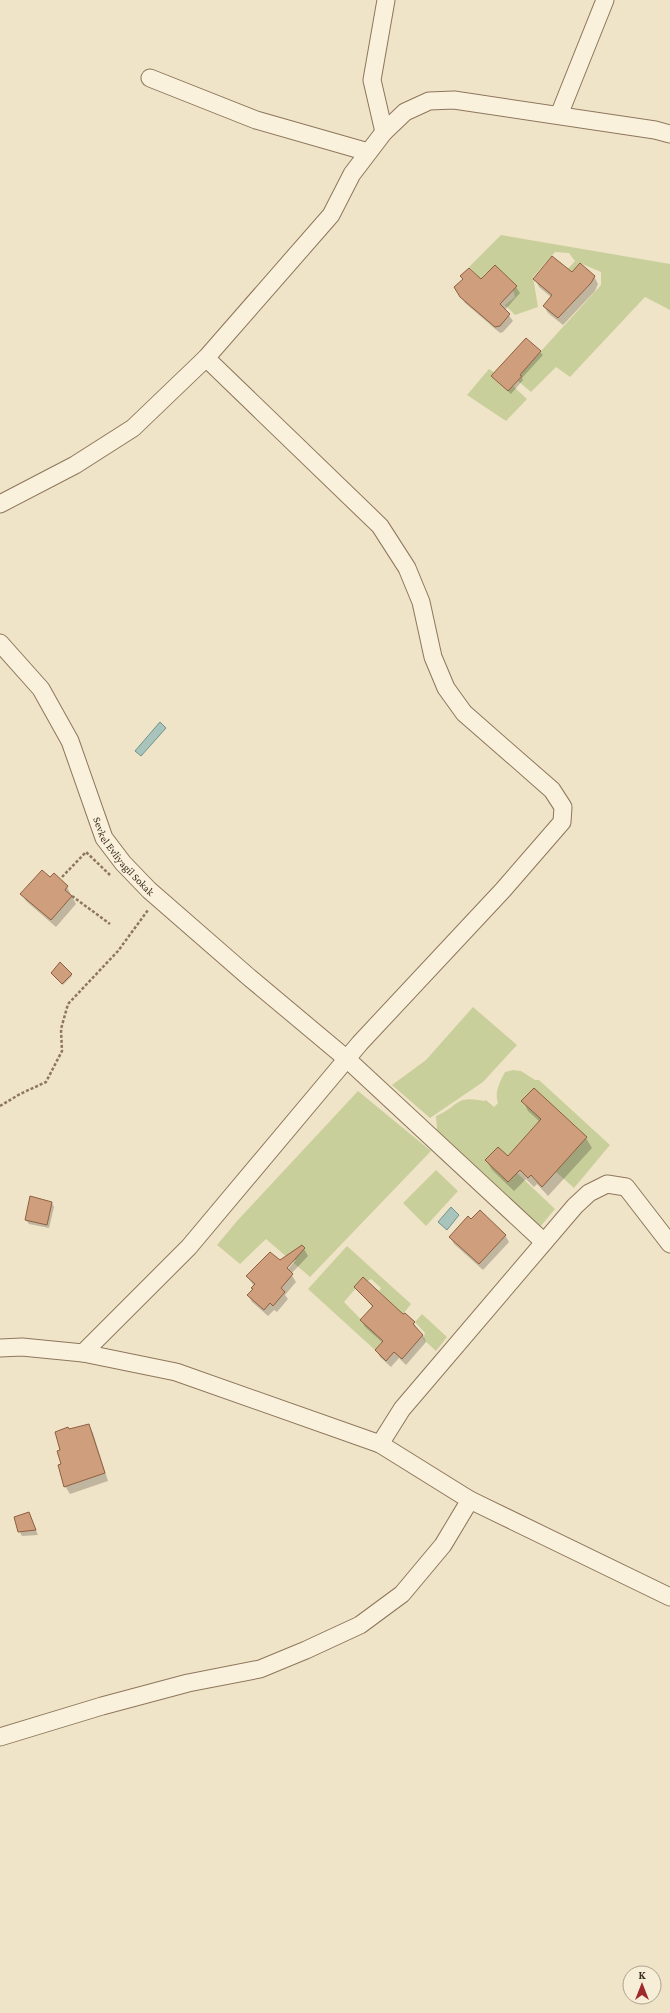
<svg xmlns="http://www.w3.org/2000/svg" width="670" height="2013" viewBox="0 0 670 2013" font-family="'Crimson Pro',serif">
	<rect width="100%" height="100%" fill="#f0e4c8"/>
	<g fill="#c9cf9b">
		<polygon points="501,235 670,264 670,310 645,297 570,377 556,367 531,392 518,381 522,376 522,372 601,285 601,272 580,263 569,276 565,272 575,261 569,253 555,252 533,277 538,307 515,315 505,305 515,297 513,290 495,265 484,275 487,280 474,282 478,276 469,267"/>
		<polygon points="489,369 495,373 492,377 508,391 513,386 527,399 506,421 467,395"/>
		<polygon points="473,1007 517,1045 483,1082 430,1118 392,1085 426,1060"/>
		<path d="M 513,1070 L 521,1071 L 535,1080 L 539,1080 L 610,1145 L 574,1188 L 556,1172 L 543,1186 L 531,1175 L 528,1178 L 520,1170 L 517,1173 L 555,1209 L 540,1227 L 437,1130 L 436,1116 C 460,1106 454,1095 484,1101 L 486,1100 L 494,1107 L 498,1103 C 494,1093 500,1081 505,1072 Z"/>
		<polygon points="358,1091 431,1151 310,1277 266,1239 240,1264 217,1245 237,1221"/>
		<polygon points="436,1170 458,1191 426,1226 403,1203"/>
		<polygon points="347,1246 411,1304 403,1314 379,1291 381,1288 371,1279 356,1288 344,1302 382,1341 375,1350 308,1289"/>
		<polygon points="422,1314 447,1337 436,1351 423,1339 425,1333 415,1322"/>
	</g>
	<g fill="#a9c4bc" stroke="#6f938a">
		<polygon points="160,722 166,728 141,756 135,751"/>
		<polygon points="451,1207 459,1215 447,1230 438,1222"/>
	</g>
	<g fill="#0003" fill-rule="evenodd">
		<polygon points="573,273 594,276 598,284 595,291 563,325 548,313 544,306 551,297 539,287 535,279"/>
		<polygon points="461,276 516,287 520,293 505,310 513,321 503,332 500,333 465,303 455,287 463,280"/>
		<polygon points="526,339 543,355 522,378 523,380 511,394 493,376"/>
		<polygon points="50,878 67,887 76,904 56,927 26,901 22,894"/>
		<polygon points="71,974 72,976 63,985 53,975"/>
		<polygon points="534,1089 586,1138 592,1148 548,1196 537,1184 534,1187 526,1179 514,1191 492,1170 486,1160 508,1158 540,1122 528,1111 523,1101"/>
		<polygon points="52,1203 54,1207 49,1228 29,1224 26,1220"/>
		<polygon points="471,1221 505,1235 509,1242 483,1270 454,1244 450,1237"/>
		<path d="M 304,1249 L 308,1256 L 291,1274 L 296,1282 L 285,1295 L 288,1299 L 277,1312 L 274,1310 L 268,1316 L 252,1302 L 248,1295 L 254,1290 L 254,1286 L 247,1276 ZM 293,1260 L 296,1260 L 284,1273 L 283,1271 Z"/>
		<polygon points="356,1287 414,1323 417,1330 423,1335 426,1342 406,1365 399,1358 391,1367 380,1357 376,1350 383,1343 365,1327 361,1320 373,1308"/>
		<polygon points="89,1426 93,1433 108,1481 70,1494 65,1486 62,1465 69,1431"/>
		<polygon points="29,1513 38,1535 22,1536 19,1531"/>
	</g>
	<g fill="#cf9f7d" stroke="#8d5f41">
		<polygon points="552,256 572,272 580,263 595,276 591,283 558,318 543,306 552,295 533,279"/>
		<polygon points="495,265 517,286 500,304 510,314 500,326 495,327 460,297 454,287 463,279 460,276 469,268 481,279"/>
		<polygon points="526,338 541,351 520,375 522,376 508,391 491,376"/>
		<polygon points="42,870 50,877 54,873 68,886 65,890 72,896 51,920 20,894"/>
		<polygon points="60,962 72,974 62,984 51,973"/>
		<polygon points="534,1088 587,1137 542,1187 531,1175 528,1178 520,1170 508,1182 485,1160 498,1147 508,1156 541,1119 521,1101"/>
		<polygon points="30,1196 52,1202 47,1225 25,1220"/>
		<polygon points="480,1210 506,1235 479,1264 449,1237 468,1216 471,1219"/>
		<polygon points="302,1245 305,1248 287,1268 293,1274 281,1288 285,1292 273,1306 270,1303 264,1310 247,1295 253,1289 251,1288 255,1284 246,1276 270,1252 280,1260"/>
		<polygon points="363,1277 403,1314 405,1313 415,1322 413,1324 423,1335 402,1359 394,1352 386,1361 375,1350 383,1341 360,1320 373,1306 354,1287"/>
		<polygon points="89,1424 105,1473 64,1487 58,1465 61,1464 57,1451 60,1450 55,1432 68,1427 69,1429"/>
		<polygon points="29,1512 36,1530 18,1532 14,1517"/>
	</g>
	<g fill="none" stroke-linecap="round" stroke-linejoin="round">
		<g stroke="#8d765c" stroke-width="19">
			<g id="minor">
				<polyline points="150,78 256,120 368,152"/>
				<polyline points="559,115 605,0"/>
				<polyline points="384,132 372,80 386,0"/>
				<polyline points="0,504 75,465 133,428 206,358 331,215 352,174 384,132 405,112 429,101 454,100 655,130 670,134"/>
				<path id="s1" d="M 0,643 L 41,689 L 70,741 L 104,838 L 123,863 L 149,890 L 250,978 L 348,1060 L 544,1242"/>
				<polyline points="0,1348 22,1347 83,1353 189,1247 360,1043 503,890 562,822 563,807 552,790 464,713 446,688 433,657 421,602 407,568 380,526 206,358"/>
				<polyline points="83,1353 176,1372 380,1444 402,1409 575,1206 589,1193 607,1184 626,1187 670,1244"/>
				<polyline points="470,1500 670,1597"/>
				<polyline points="0,1737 102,1706 188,1683 260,1669 306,1650 360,1625 402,1594 443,1545 470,1500 380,1444"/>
			</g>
		</g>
		<g stroke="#8d765c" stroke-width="2.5" stroke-dasharray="3 2" stroke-linecap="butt">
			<polyline points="62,877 86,852 110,875"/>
			<polyline points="72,896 110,924"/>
			<polyline points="0,1106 20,1094 46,1082 62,1051 61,1029 68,1004 118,951 148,910"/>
		</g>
		<use href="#minor" stroke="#faf1dc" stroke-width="17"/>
	</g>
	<g text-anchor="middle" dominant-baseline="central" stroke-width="3" stroke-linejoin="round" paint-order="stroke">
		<g font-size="11" fill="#3d2e20" stroke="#f7eed8">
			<text stroke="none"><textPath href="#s1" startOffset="250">Sevkel Evliyagil Sokak</textPath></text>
		</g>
	</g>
	<g transform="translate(642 1985)"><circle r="19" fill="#f7eed8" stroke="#ada18e"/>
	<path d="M0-3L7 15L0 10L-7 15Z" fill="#9e2a2b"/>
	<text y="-6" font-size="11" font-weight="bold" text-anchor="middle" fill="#3d2e20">K</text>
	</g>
</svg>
